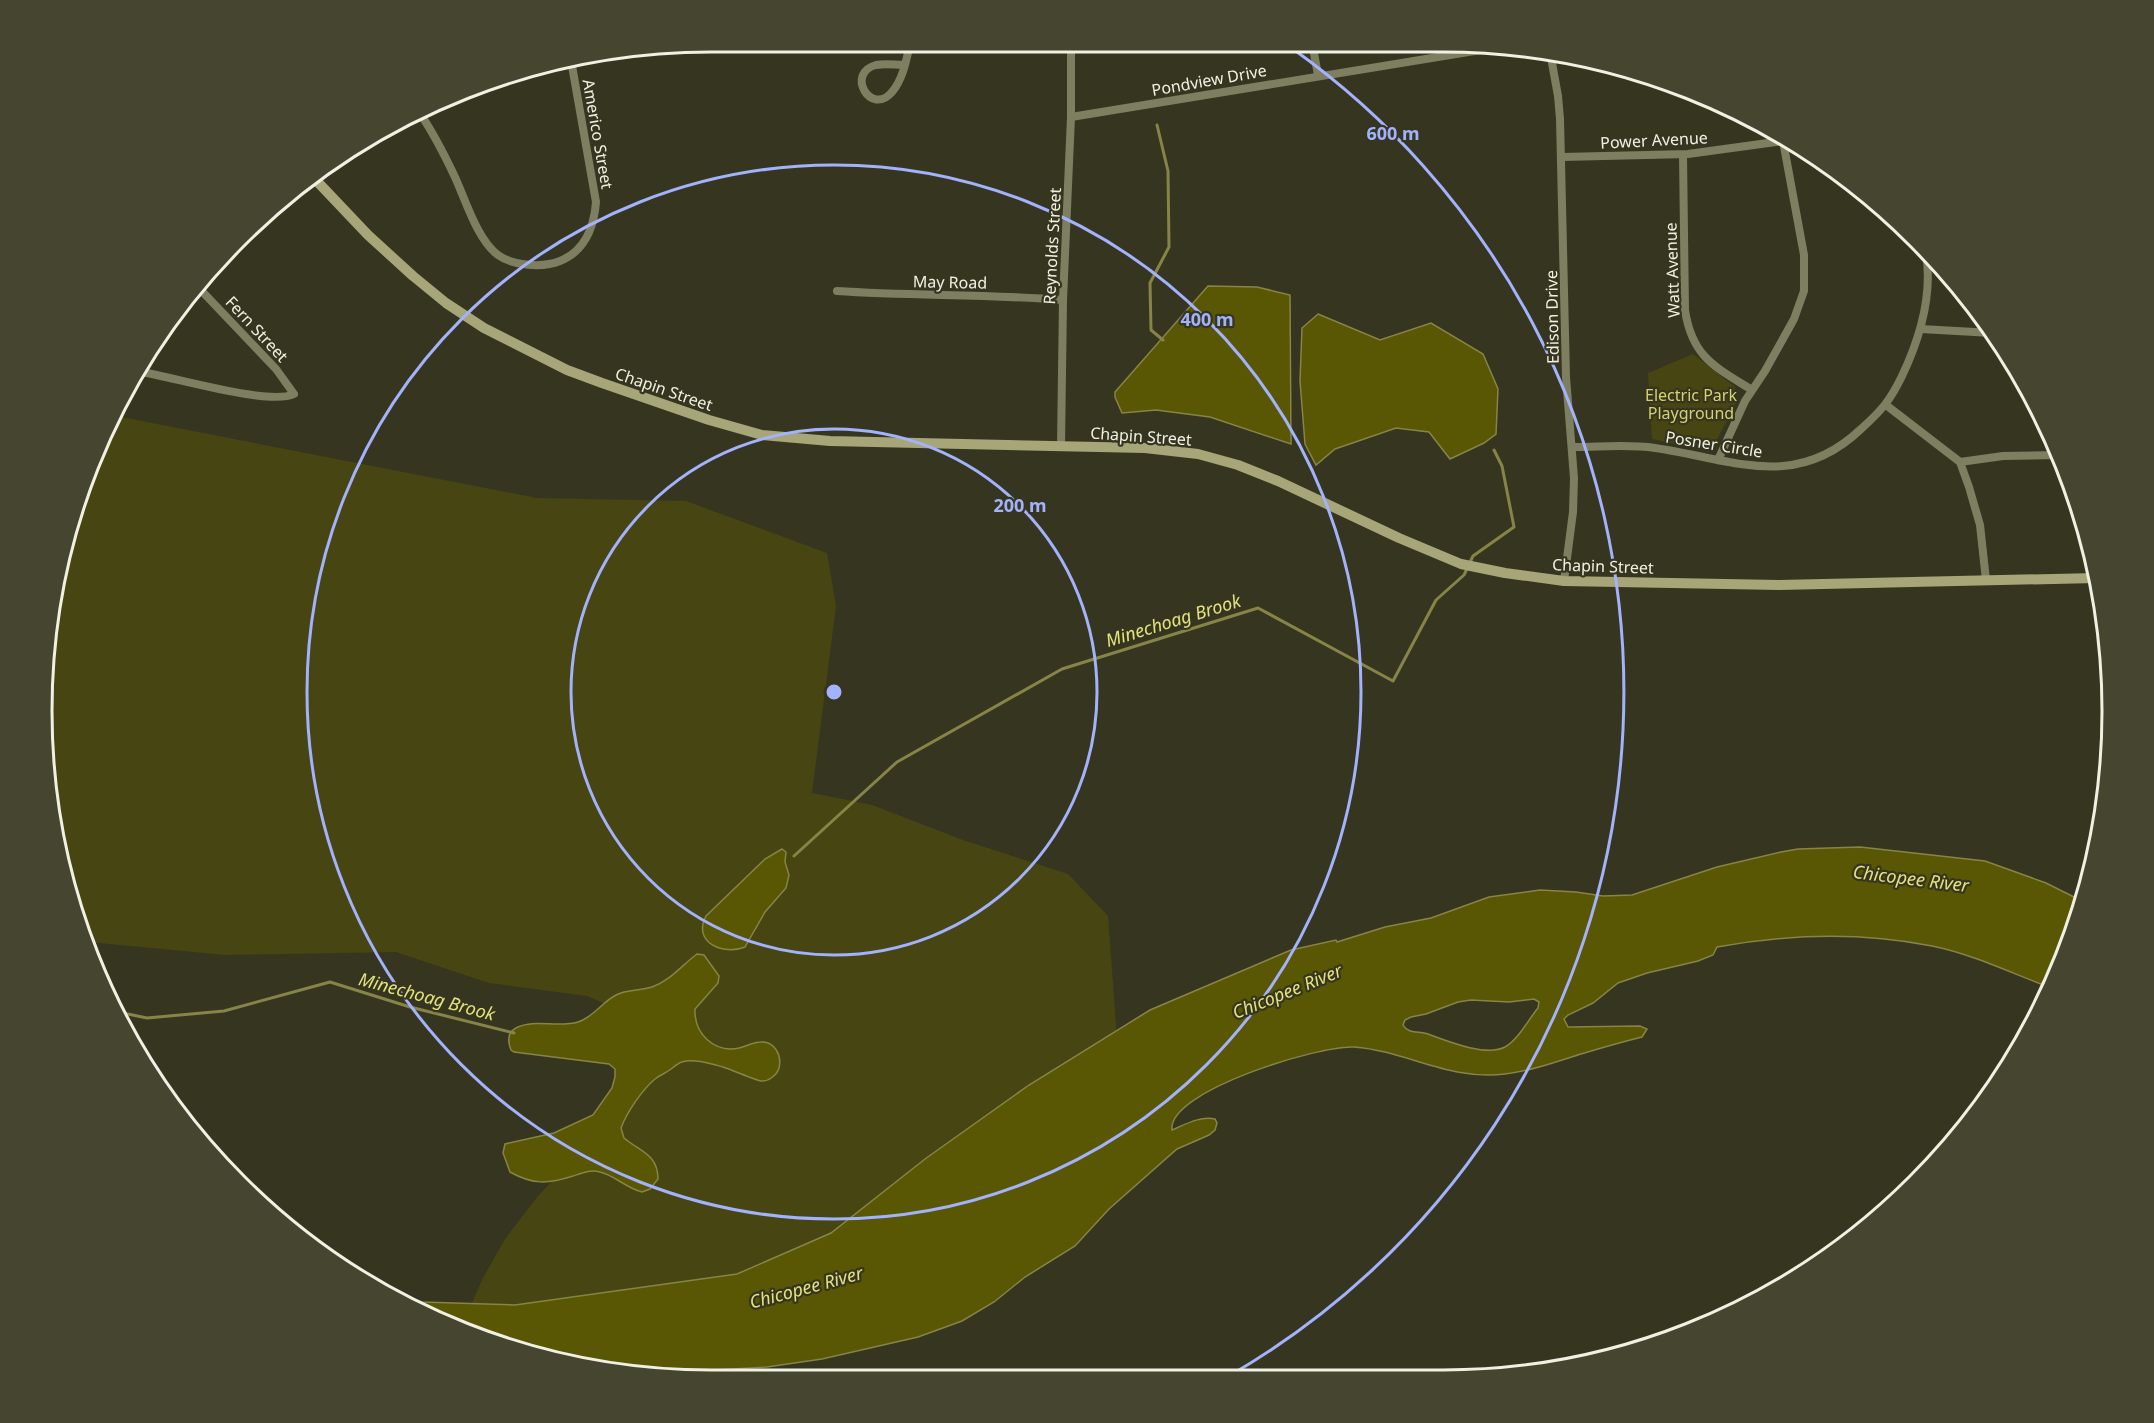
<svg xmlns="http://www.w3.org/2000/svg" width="2154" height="1423" viewBox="0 0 2154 1423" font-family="'Noto Sans',sans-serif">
	<rect width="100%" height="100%" fill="#363620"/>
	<g fill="#474512">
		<polygon points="1693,354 1735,387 1736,403 1711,451 1652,439 1648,373"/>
		<polygon points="116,416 537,498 686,501 827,553 836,606 812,793 872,805 963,840 1068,874 1108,916 1117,1038 784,1272 467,1314 483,1278 505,1239 538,1196 610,1120 642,1020 587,996 489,983 396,952 225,955 89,942 65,884 43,756 43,667 65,539 93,456"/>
	</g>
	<g fill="#595604" stroke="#878447" stroke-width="1.5" fill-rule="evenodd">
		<polygon points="1208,286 1257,287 1290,295 1291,444 1210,417 1156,410 1122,413 1115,397 1115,392"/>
		<polygon points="1318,314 1380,340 1431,323 1483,354 1498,389 1496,434 1484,443 1450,459 1429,432 1396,428 1335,449 1316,465 1305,444 1300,381 1302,328"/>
		<path d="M 1860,847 L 1985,861 L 2046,883 L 2082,901 L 2076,927 L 2049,987 C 2011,973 1972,954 1932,946 C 1861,932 1788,934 1717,947 L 1713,955 L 1698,961 L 1647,973 L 1618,983 L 1593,1003 L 1568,1015 L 1564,1019 L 1568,1027 L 1640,1026 L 1647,1029 L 1642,1037 C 1622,1042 1601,1048 1581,1054 C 1556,1062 1531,1071 1505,1074 C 1449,1081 1407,1051 1354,1047 C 1320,1045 1167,1091 1172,1130 C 1186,1124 1200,1116 1215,1119 L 1217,1123 L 1215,1130 L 1209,1135 L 1177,1149 L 1109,1209 L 1075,1246 L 1025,1277 L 994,1302 L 962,1321 L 918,1337 L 822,1359 L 767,1367 L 624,1375 L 497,1346 L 416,1312 L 386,1292 L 422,1302 L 515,1305 L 737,1274 L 831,1233 L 925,1159 L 1029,1085 L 1150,1010 L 1291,950 L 1336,940 L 1337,942 L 1385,927 L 1431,918 L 1489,897 L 1540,890 L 1576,892 L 1603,896 L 1632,895 L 1717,867 L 1781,852 L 1798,849 ZM 1534,999 L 1539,1002 L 1538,1008 C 1528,1020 1518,1040 1505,1047 C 1486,1057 1447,1041 1428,1034 C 1419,1031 1408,1034 1403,1025 L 1405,1020 L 1411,1017 L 1426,1014 L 1458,1002 L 1471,1000 L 1509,1002 Z"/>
		<path d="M 782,849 L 786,852 L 785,862 L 789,875 L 786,888 L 765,912 L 745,947 C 723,956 692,942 706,916 L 765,859 Z"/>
		<path d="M 697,954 L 704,955 L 719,976 L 718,983 L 695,1009 C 694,1034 714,1053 739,1048 C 747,1046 754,1042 761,1042 C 775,1041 782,1056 779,1068 C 777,1075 768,1082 761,1081 C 754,1080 733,1070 723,1067 C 712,1064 693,1058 682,1062 C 678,1063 674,1067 671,1069 C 666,1073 660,1075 655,1079 C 642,1090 627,1112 621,1128 L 624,1138 C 639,1151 658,1154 658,1179 L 650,1189 L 642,1192 C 626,1188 614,1175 600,1172 C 591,1169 582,1173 573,1176 C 548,1184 533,1185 510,1172 L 503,1153 L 505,1144 L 554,1133 L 593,1115 L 612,1088 L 615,1077 L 615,1069 L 609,1064 L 514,1052 L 511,1050 C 507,1040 508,1031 518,1027 C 534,1019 559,1028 578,1022 C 594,1017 602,1002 616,995 C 627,989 640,991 652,987 C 670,981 682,965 697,954 Z"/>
	</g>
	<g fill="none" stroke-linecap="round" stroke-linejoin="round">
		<g stroke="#878447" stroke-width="3">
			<polyline points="1157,125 1168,171 1169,247 1150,283 1151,330 1163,340"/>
			<polyline points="794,856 897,762 1062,669 1258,608 1393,681 1436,600 1464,575 1473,556 1514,527 1502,466 1494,450"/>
			<polyline points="118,1012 147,1018 224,1011 330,982 410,1007 514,1033"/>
		</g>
		<g stroke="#7e7e61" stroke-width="8">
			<polyline points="1313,48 1318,75"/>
			<polyline points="1550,52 1558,96 1560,119 1566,377 1574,478 1573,512 1564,581"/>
			<path d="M 904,65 C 895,65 885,63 876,65 C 845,73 871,117 892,92 C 902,81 906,62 909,48"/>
			<path d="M 421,115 C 434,134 444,154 454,175 C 465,198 477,240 498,255 C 513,266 543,268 560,261 C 585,251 594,227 596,202 L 571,60"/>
			<polyline points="1071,117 1493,48"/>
			<path d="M 1683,155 L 1685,310 C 1692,357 1715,367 1752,390"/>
			<polyline points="1562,157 1688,154 1783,141"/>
			<path d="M 837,291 C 912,296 987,294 1063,300"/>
			<polyline points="1921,329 1992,333"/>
			<path d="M 141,372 C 174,377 269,406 294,394 L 276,369 L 197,286"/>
			<polyline points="1886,405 1960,462 1969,487 1980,525 1986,580"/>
			<polyline points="1061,446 1063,300 1071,117 1071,48"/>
			<path d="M 1573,447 C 1600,447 1628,444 1655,448 C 1732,459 1795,492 1861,429 C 1881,411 1890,401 1902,376 C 1920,338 1933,296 1926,253"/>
			<polyline points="1718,460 1745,401 1765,371 1794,319 1804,291 1804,255 1783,141"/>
			<polyline points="1960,462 2003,456 2058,455"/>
		</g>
		<polyline stroke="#a7a678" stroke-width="10" points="312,176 368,235 413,276 446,303 484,328 567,370 602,383 709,420 762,435 830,441 1145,448 1198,454 1238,465 1278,481 1399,538 1461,564 1505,573 1564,581 1779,585 2096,578"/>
		<polyline stroke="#cdcdbd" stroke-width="3" stroke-dasharray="8 8" stroke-linecap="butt" points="1441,1379 1530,1372"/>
	</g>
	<g fill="none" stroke="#a2b2fd" stroke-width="3">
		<circle cx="834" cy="692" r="263"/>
		<circle cx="834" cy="692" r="527"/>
		<path d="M73 903A790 790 0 0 1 44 664M1293 49A790 790 0 0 1 1229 1376"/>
	</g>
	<g text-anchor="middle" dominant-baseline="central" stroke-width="4.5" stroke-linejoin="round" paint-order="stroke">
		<g font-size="16" fill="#f1f1e3" stroke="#363620">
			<text transform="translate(1209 80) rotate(-10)">Pondview Drive</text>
			<text transform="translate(598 134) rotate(80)">Americo Street</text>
			<text transform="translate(1654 140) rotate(-3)">Power Avenue</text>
			<text transform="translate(1052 246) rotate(-87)">Reynolds Street</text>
			<text transform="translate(1672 270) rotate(-92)">Watt Avenue</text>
			<text transform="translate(950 282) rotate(1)">May Road</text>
			<text transform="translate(1552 317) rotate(-91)">Edison Drive</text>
			<text transform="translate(257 329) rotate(47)">Fern Street</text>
			<text transform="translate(664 389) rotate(19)">Chapin Street</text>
			<text transform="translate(1141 436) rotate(4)">Chapin Street</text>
			<text transform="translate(1714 444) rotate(9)">Posner Circle</text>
			<text transform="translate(1603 566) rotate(2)">Chapin Street</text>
		</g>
		<g font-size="16" fill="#d5d36f" stroke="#363620">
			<text x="1691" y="395">Electric Park<tspan x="1691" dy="18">Playground</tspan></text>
		</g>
		<g font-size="18" font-style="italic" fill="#e4e27d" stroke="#363620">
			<text transform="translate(1173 620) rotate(-17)">Minechoag Brook</text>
			<text transform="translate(1911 878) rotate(7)">Chicopee River</text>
			<text transform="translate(1287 991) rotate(-22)">Chicopee River</text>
			<text transform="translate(427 996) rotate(15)">Minechoag Brook</text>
			<text transform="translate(806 1287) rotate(-15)">Chicopee River</text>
		</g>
	</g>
	<path d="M0 0H2154V1423H0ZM711 52H1443A659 659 0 0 1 2102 711V711A659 659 0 0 1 1443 1370H711A659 659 0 0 1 52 711V711A659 659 0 0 1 711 52Z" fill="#454530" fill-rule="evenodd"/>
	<path fill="none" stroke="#f1f1e3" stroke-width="3" d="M711 52H1443A659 659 0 0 1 2102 711V711A659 659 0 0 1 1443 1370H711A659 659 0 0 1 52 711V711A659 659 0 0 1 711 52Z"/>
	<circle cx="834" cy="692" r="9" fill="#a2b2fd" stroke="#363620" stroke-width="3"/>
	<g font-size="18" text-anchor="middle" font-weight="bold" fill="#a2b2fd" stroke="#363620" stroke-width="4.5" stroke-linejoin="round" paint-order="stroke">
		<text x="1393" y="140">600 m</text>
		<text x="1207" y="326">400 m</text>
		<text x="1020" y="512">200 m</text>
	</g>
</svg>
